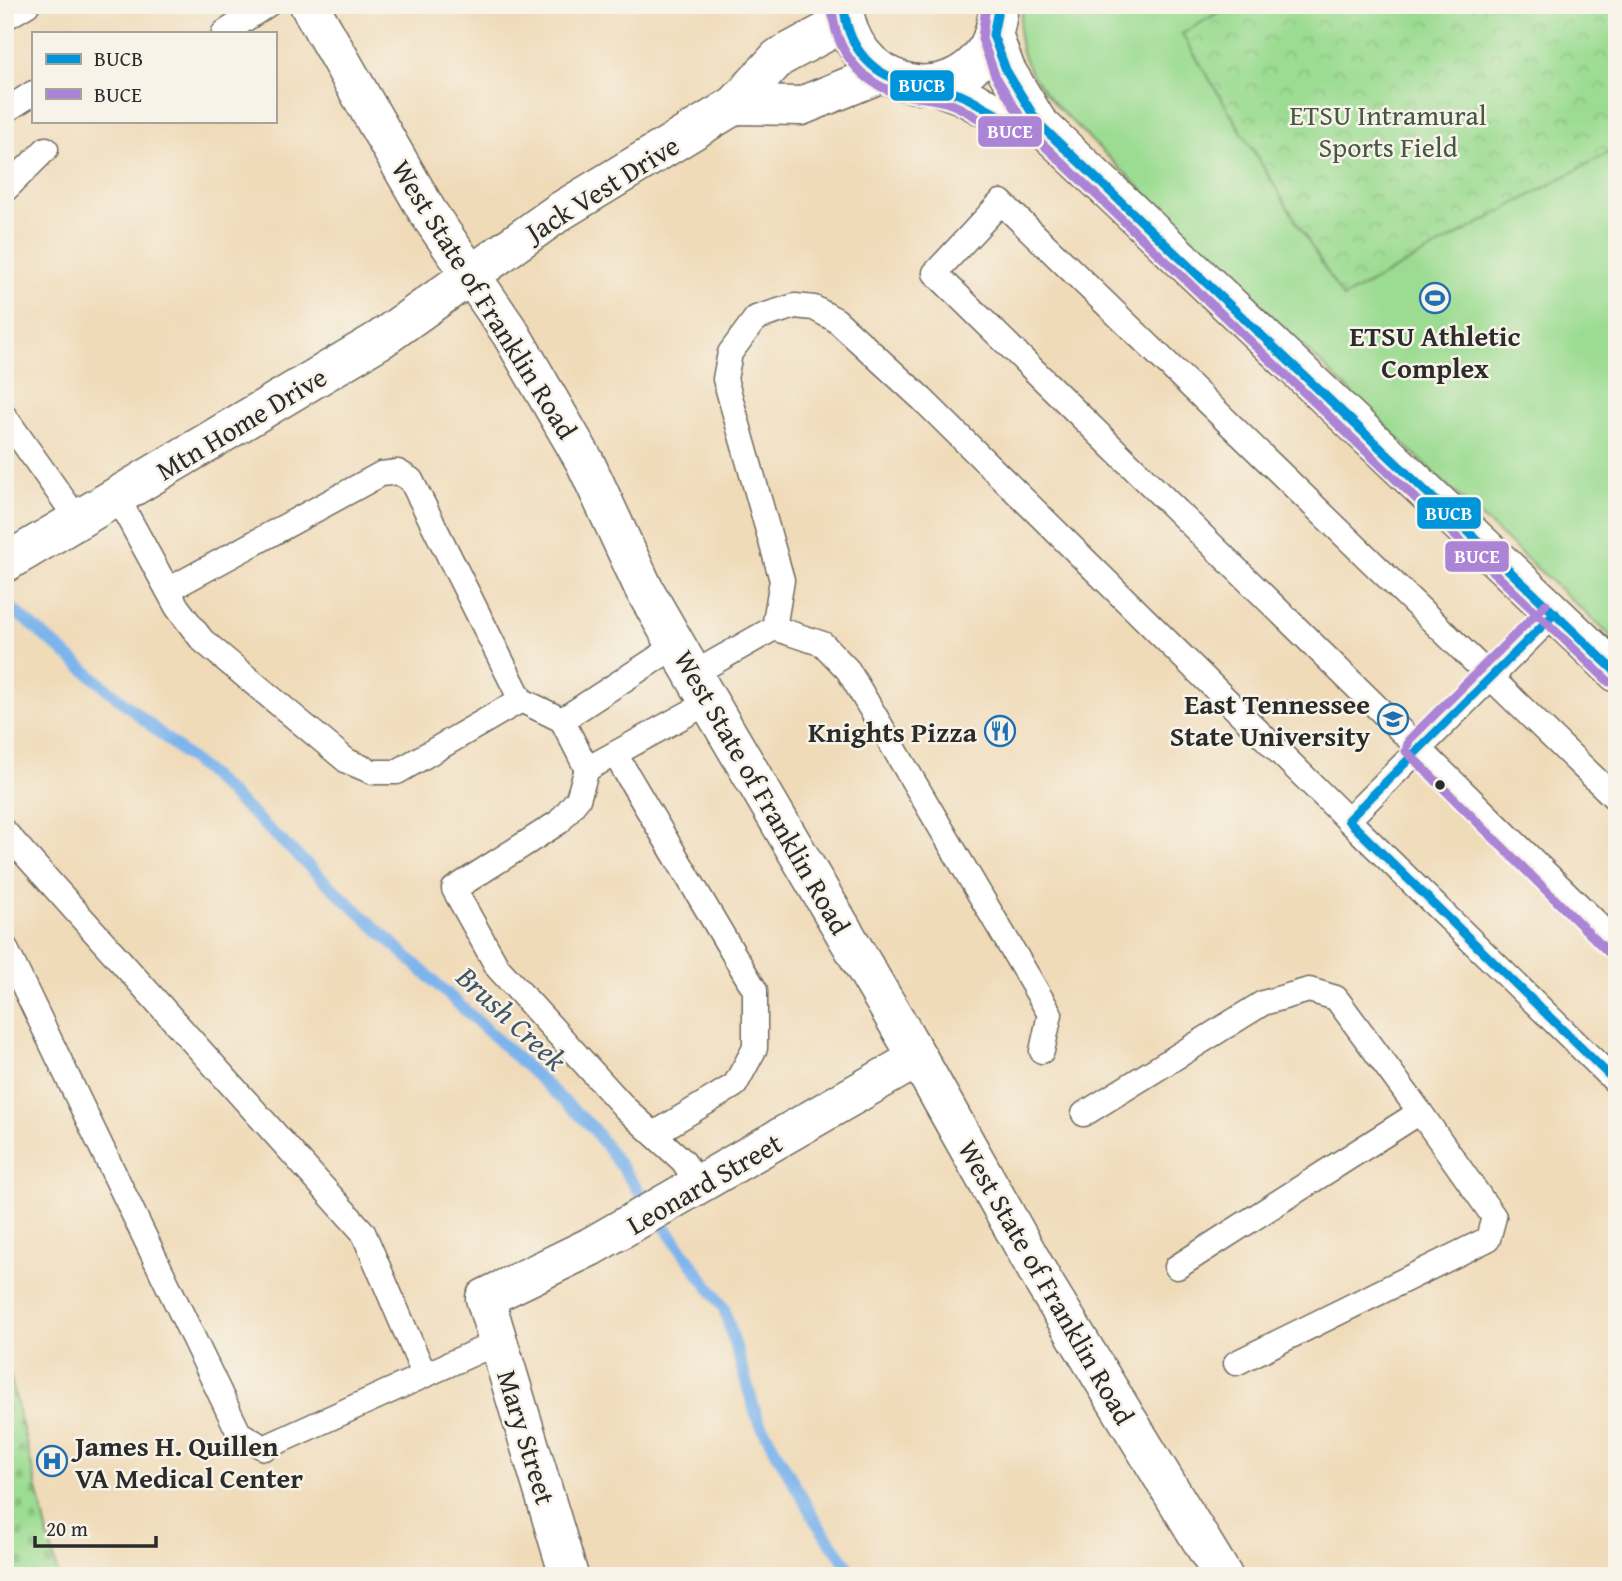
<svg xmlns="http://www.w3.org/2000/svg" width="1622" height="1581" viewBox="0 0 1622 1581" font-family="'Gentium Book Plus',serif">
	<defs>
		<pattern id="cemetery-stones" width="16" height="16" patternUnits="userSpaceOnUse" patternTransform="scale(1.75)"><rect width="16" height="16" fill="#9cdc92"/><path d="M2 7V4a2 2 0 0 1 4 0v3zM10 15v-3a2 2 0 0 1 4 0v3z" fill="#87bd7e"/></pattern>
		<pattern id="park-crowns" width="20" height="18" patternUnits="userSpaceOnUse" patternTransform="scale(1.75)"><rect width="20" height="18" fill="#9cdc92"/><path d="M2 6a3 3 0 1 1 6 0M12 15a3 3 0 1 1 6 0" fill="none" stroke="#87bd7e"/></pattern>
	</defs>
	<rect width="100%" height="100%" fill="#f7f3e8"/>
	<filter id="ink" filterUnits="userSpaceOnUse"><feTurbulence type="fractalNoise" baseFrequency=".0143" numOctaves="2"/><feDisplacementMap in="SourceGraphic" scale="14" xChannelSelector="R" yChannelSelector="G"/><feConvolveMatrix kernelMatrix="1 2 1 2 8 2 1 2 1" color-interpolation-filters="sRGB"/></filter>
	<filter id="wash" filterUnits="userSpaceOnUse"><feTurbulence type="fractalNoise" baseFrequency=".00686" numOctaves="4" result="noise"/><feDisplacementMap in="SourceGraphic" scale="28" xChannelSelector="R" yChannelSelector="G"/><feGaussianBlur stdDeviation="1.57" result="paint"/><feColorMatrix in="noise" values="0 0 0 0 0 0 0 0 0 0 0 0 0 0 0 0 0 1.4 0 .05"/><feComposite in="paint" operator="in"/></filter>
	<g filter="url(#wash)">
		<rect width="100%" height="100%" fill="#f0dbb9"/>
		<path fill="#9cdc92" stroke="#64845e" stroke-width="2" d="M 1025,5 L 1617,5 L 1617,642 L 1442,481 L 1064,114 C 1036,84 1006,49 1025,5 Z"/>
		<polygon fill="url(#cemetery-stones)" stroke="#64845e" stroke-width="2" points="5,1355 58,1576 5,1576"/>
		<polygon fill="url(#park-crowns)" stroke="#64845e" stroke-width="2" points="1231,5 1617,5 1617,148 1343,298 1182,34"/>
		<g fill="none" stroke-linecap="round" stroke-linejoin="round">
			<polyline stroke="#7cb4ec" stroke-width="12" points="5,600 10,607 211,776 592,1127 724,1308 757,1418 816,1522 855,1576"/>
		</g>
	</g>
	<g filter="url(#ink)">
		<g fill="none" stroke-linecap="round" stroke-linejoin="round">
			<g stroke="#70695d" stroke-width="27">
				<g id="lane">
					<polyline points="5,18 27,5"/>
					<polyline points="224,33 267,5"/>
					<polyline points="5,111 33,93"/>
					<polyline points="5,190 46,149"/>
					<polyline points="5,417 78,520"/>
					<polyline points="117,497 177,607 202,640 347,761 373,772 397,772 521,700"/>
					<polyline points="168,590 381,474 398,472 411,480 521,700 562,720"/>
					<polyline points="1555,613 1348,820 1617,1083"/>
					<polyline points="774,628 782,580 725,379 730,353 756,318 795,306 814,308 836,320 922,399 1348,820"/>
					<polyline points="677,645 562,720 587,769 709,702"/>
					<polyline points="693,674 774,628 823,644 848,670 1050,1014 1042,1051"/>
					<polyline points="615,754 755,990 755,1048 735,1085 654,1134"/>
					<polyline points="587,769 578,799 559,822 454,889 498,968 626,1109 683,1161 700,1187"/>
					<polyline points="1617,800 1001,202 935,273 1617,943"/>
					<polyline points="5,832 363,1232 424,1374"/>
					<polyline points="5,947 239,1433 264,1448 498,1342"/>
					<polyline points="1084,1114 1263,1003 1309,990 1336,998 1420,1112 1177,1267"/>
					<polyline points="1236,1363 1488,1239 1494,1217 1420,1112"/>
				</g>
			</g>
			<g stroke="#70695d" stroke-width="41">
				<g id="street">
					<path d="M 844,5 C 848,82 945,116 988,47 C 995,34 997,20 999,5"/>
					<polyline points="993,35 1006,70 1038,123 1617,673"/>
					<polyline points="931,84 962,95 1004,118 1038,123"/>
					<polyline points="735,105 801,106 882,73"/>
					<polyline points="5,563 381,339 559,212 735,105 778,58 845,22"/>
					<polyline points="569,1576 485,1298 590,1247 918,1058"/>
				</g>
			</g>
			<g stroke="#70695d" stroke-width="41">
				<polyline id="highway" points="309,5 427,211 511,334 585,462 644,589 709,702 918,1058 1044,1283 1223,1576"/>
			</g>
			<use href="#lane" stroke="#fff" stroke-width="24"/>
			<use href="#street" stroke="#fff" stroke-width="38"/>
			<use href="#highway" stroke="#fff" stroke-width="38"/>
			<g stroke="#f7f3e8" stroke-width="14">
				<g id="bus-1">
					<path d="M 844,5 C 846,43 869,74 906,82 C 924,87 940,87 958,94 C 973,99 986,110 1001,116 C 1012,121 1026,121 1038,123"/>
					<polyline points="999,5 993,35 1006,70 1038,123 1617,673"/>
					<polyline points="1555,613 1348,820 1617,1083"/>
				</g>
			</g>
			<g stroke="#f7f3e8" stroke-width="14">
				<g id="bus-2">
					<polyline points="986,5 982,39 995,75 1029,131 1609,682"/>
					<path d="M 832,6 C 834,49 861,85 904,95 C 920,98 935,98 951,104 C 968,110 982,123 999,129 C 1010,133 1024,133 1036,135"/>
					<polyline points="1546,604 1409,740 1406,751 1608,952"/>
				</g>
			</g>
			<use href="#bus-1" stroke="#0095da" stroke-width="9"/>
			<use href="#bus-2" stroke="#ac84d5" stroke-width="9"/>
		</g>
	</g>
	<defs>
		<g id="stadium-ring" transform="scale(1.575)"><circle r="9.5" fill="#f7f3e8" stroke="#1f6fb2" stroke-width="1.5"/><path d="M0-5a6.5 5 0 1 0 0 10a6.5 5 0 1 0 0-10ZM-3.5-1.8h7v3.6h-7Z" fill="#1f6fb2"/></g>
		<g id="university-ring" transform="scale(1.575)"><circle r="9.5" fill="#f7f3e8" stroke="#1f6fb2" stroke-width="1.5"/><path d="M0-5L7-2L0 1L-7-2ZM-4 1L0 2.5L4 1V4Q0 6-4 4Z" fill="#1f6fb2"/></g>
		<g id="restaurant-ring" transform="scale(1.575)"><circle r="9.5" fill="#f7f3e8" stroke="#1f6fb2" stroke-width="1.5"/><path d="M-5-6h1v4h1v-4h1v4h1v-4h1v5L-1.5 .5V6h-2V.5L-5-1ZM5-6V6H3V1.5H1.5Q1.5-4 5-6Z" fill="#1f6fb2"/></g>
		<g id="hospital-ring" transform="scale(1.575)"><circle r="9.5" fill="#f7f3e8" stroke="#1f6fb2" stroke-width="1.5"/><path d="M-5-5h3v3.5h4V-5h3V5h-3V1.5h-4V5h-3Z" fill="#1f6fb2"/></g>
	</defs>
	<g fill-rule="evenodd">
		<use href="#stadium-ring" x="1435" y="298"/>
		<use href="#university-ring" x="1393" y="719"/>
		<use href="#restaurant-ring" x="1000" y="731"/>
		<use href="#hospital-ring" x="52" y="1461"/>
	</g>
	<circle fill="#2b2b2b" stroke="#f7f3e8" stroke-width="2.5" cx="1440" cy="785" r="6"/>
	<g text-anchor="middle" dominant-baseline="central" stroke-width="5" stroke-linejoin="round" paint-order="stroke">
		<g font-size="28" fill="#475745" stroke="#f7f3e8">
			<text x="1388" y="114">ETSU Intramural<tspan x="1388" dy="32">Sports Field</tspan></text>
		</g>
		<g font-size="28" fill="#2b2b2b" stroke="#f7f3e8">
			<text transform="translate(602 188) rotate(-32)">Jack Vest Drive</text>
			<text transform="translate(485 299) rotate(58)">West State of Franklin Road</text>
			<text transform="translate(241 423) rotate(-31)">Mtn Home Drive</text>
			<text transform="translate(763 792) rotate(60)">West State of Franklin Road</text>
			<text transform="translate(704 1183) rotate(-30)">Leonard Street</text>
			<text transform="translate(1047 1282) rotate(60)">West State of Franklin Road</text>
			<text transform="translate(527 1437) rotate(73)">Mary Street</text>
		</g>
		<g font-size="28" font-weight="bold" fill="#2b2b2b" stroke="#f7f3e8" text-anchor="end">
			<text x="1435" y="335" text-anchor="middle">ETSU Athletic<tspan x="1435" dy="32">Complex</tspan></text>
			<text x="1370" y="703">East Tennessee<tspan x="1370" dy="32">State University</tspan></text>
			<text x="977" y="731">Knights Pizza</text>
			<text x="75" y="1445" text-anchor="start">James H. Quillen<tspan x="75" dy="32">VA Medical Center</tspan></text>
		</g>
		<g font-size="30" font-style="italic" fill="#435465" stroke="#f7f3e8">
			<text transform="translate(512 1018) rotate(43)">Brush Creek</text>
		</g>
	</g>
	<g stroke="#f7f3e8" stroke-width="2.5">
		<rect x="889" y="69" width="66" height="33" rx="7" fill="#0095da"/>
		<rect x="977" y="115" width="66" height="33" rx="7" fill="#ac84d5"/>
		<rect x="1416" y="496" width="66" height="34" rx="7" fill="#0095da"/>
		<rect x="1444" y="540" width="66" height="33" rx="7" fill="#ac84d5"/>
	</g>
	<g font-size="19" text-anchor="middle" font-weight="bold" fill="#fff">
		<text x="922" y="92">BUCB</text>
		<text x="1010" y="138">BUCE</text>
		<text x="1449" y="520">BUCB</text>
		<text x="1477" y="563">BUCE</text>
	</g>
	<rect width="1622" height="1581" fill="none" stroke="#f7f3e8" stroke-width="28"/>
	<rect x="32" y="32" width="245" height="91" fill="#f7f3e8" stroke="#a5a39c" stroke-width="2"/>
	<rect x="46" y="54" width="35" height="10" fill="#0095da" stroke="#a5a39c" stroke-width="2"/>
	<text x="94" y="66" font-size="21" fill="#2b2b2b">BUCB</text>
	<rect x="46" y="89" width="35" height="10" fill="#ac84d5" stroke="#a5a39c" stroke-width="2"/>
	<text x="94" y="102" font-size="21" fill="#2b2b2b">BUCE</text>
	<path d="M35 1536v10h121v-10" fill="none" stroke="#2b2b2b" stroke-width="3.5"/>
	<text x="46" y="1536" font-size="21" fill="#2b2b2b" stroke="#f7f3e8" stroke-width="5" paint-order="stroke">20 m</text>
</svg>
